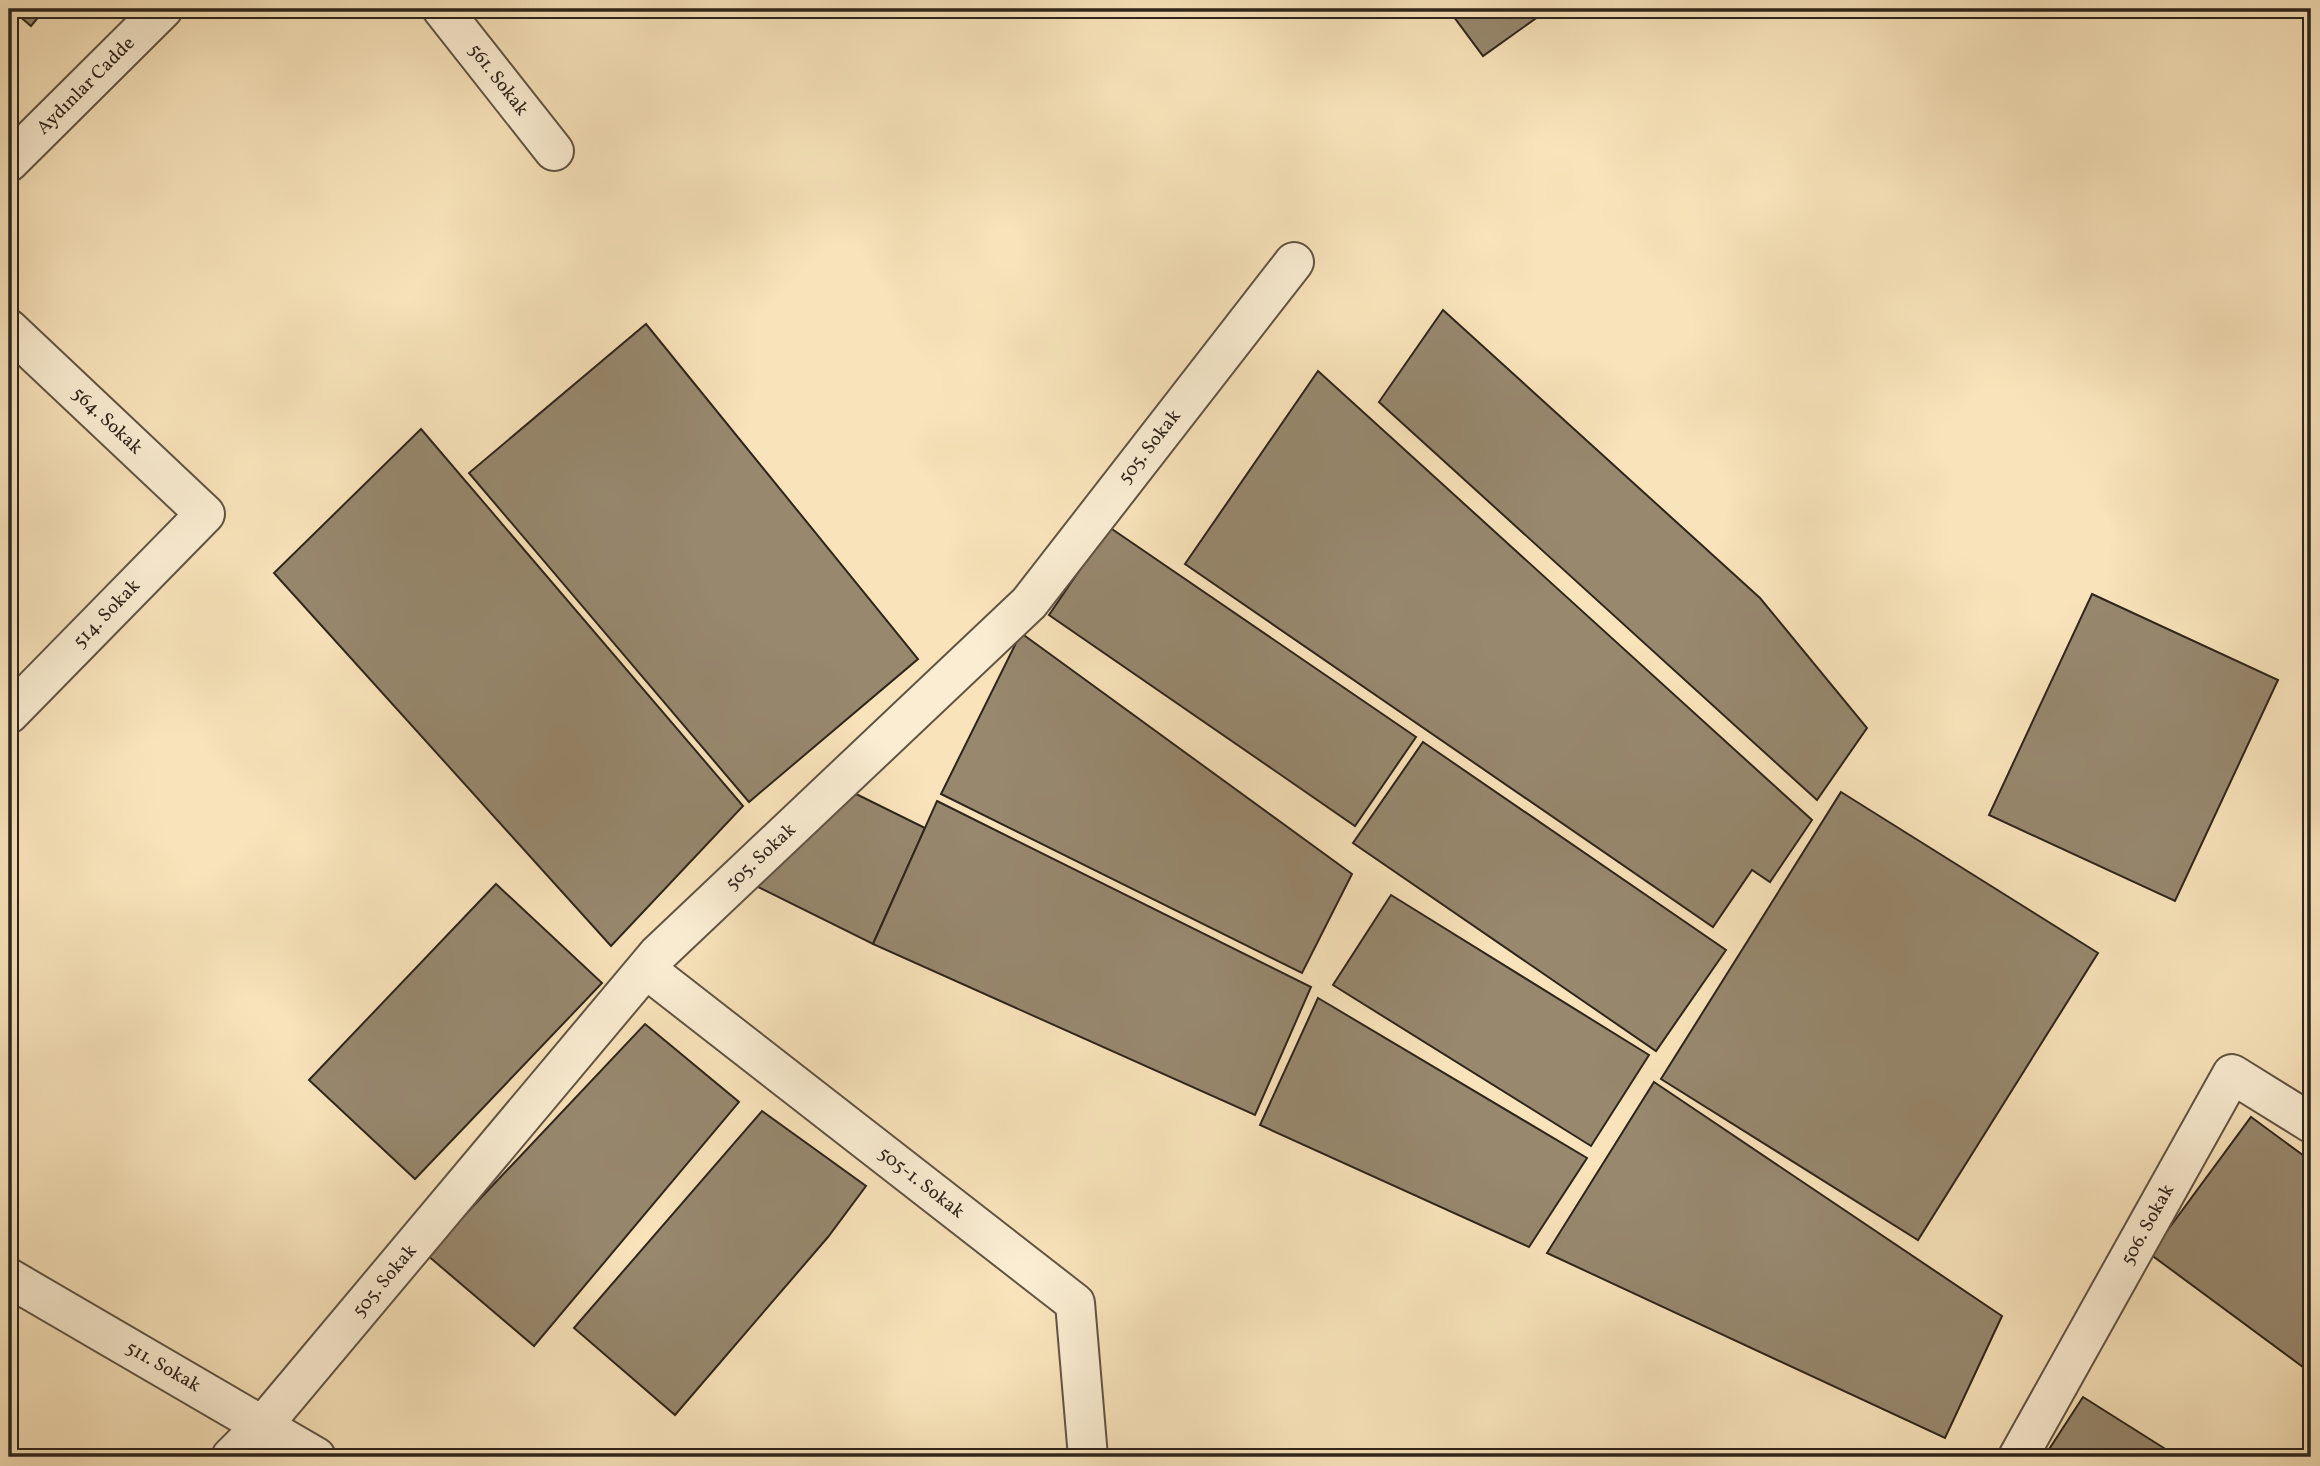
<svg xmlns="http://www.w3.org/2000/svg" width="2320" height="1466" viewBox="0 0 2320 1466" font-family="Vollkorn,serif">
	<rect width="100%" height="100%" fill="#f8e3ba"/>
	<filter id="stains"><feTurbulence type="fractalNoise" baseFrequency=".00286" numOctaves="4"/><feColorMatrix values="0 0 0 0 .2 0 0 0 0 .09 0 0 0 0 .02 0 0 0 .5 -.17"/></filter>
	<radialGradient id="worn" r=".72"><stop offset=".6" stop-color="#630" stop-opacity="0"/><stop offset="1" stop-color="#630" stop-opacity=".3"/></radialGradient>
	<g fill="#97886e" stroke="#2e251b" stroke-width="2">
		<polygon points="11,9 45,9 31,26"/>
		<polygon points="1448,9 1549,9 1483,56"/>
		<polygon points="1443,310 1760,598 1867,728 1817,800 1379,402"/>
		<polygon points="646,324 918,659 749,802 469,473"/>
		<polygon points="1318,371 1812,820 1770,882 1752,870 1713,927 1185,564"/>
		<polygon points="421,429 743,806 611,946 274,573"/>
		<polygon points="1109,527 1416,737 1355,826 1049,615"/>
		<polygon points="2092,594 2278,680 2175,901 1989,815"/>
		<polygon points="1021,633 1352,874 1302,973 941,794"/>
		<polygon points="1423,742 1726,950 1656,1051 1353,843"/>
		<polygon points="850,791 925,828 873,944 756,886"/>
		<polygon points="1841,792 2098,953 1918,1240 1661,1079"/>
		<polygon points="937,801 1311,987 1255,1115 873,944"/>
		<polygon points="496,884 602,983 415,1179 309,1080"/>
		<polygon points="1391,895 1649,1055 1591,1146 1333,985"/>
		<polygon points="1318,998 1587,1158 1529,1247 1260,1125"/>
		<polygon points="645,1024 739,1102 534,1346 427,1255"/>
		<polygon points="1654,1082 2002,1316 1945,1438 1547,1253"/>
		<polygon points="762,1111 866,1186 828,1237 675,1415 574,1328"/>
		<polygon points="2251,1117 2311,1161 2311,1373 2150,1254"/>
		<polygon points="2083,1397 2178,1457 2044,1457"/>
		<polygon points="1436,1450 1453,1457 1431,1457"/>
	</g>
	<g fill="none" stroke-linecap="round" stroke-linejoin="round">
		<g stroke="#605443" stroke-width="42">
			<g id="minor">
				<polyline points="442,9 554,151"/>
				<polyline points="9,329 205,514 9,714"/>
				<polyline points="646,969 1075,1303 1088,1457"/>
				<polyline points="9,1278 316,1457"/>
				<polyline points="231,1457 263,1425 658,954 1029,603 1294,262"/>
				<polyline points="2018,1457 2232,1074 2311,1123"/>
			</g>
		</g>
		<g stroke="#605443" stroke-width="42">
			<polyline id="tertiary" points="9,162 163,9"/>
		</g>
		<use href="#minor" stroke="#faedd2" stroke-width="38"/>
		<use href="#tertiary" stroke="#faedd2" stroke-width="38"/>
	</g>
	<g text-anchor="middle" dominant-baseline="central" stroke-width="5" stroke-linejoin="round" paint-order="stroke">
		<g font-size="19" fill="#2e251b" stroke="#faedd2">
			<text transform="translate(498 80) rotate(52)">561. Sokak</text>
			<text transform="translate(86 86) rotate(-45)">Aydınlar Cadde</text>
			<text transform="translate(107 421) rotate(43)">564. Sokak</text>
			<text transform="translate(1150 447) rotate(-52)">505. Sokak</text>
			<text transform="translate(107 614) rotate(-46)">514. Sokak</text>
			<text transform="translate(761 857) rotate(-43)">505. Sokak</text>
			<text transform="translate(921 1183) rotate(38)">505-1. Sokak</text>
			<text transform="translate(2148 1225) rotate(-61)">506. Sokak</text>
			<text transform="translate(385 1281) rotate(-50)">505. Sokak</text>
			<text transform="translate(163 1367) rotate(30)">511. Sokak</text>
		</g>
	</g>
	<rect width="2320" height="1466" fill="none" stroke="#f8e3ba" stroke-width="35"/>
	<rect x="10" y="10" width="2299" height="1445" fill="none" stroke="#2e251b" stroke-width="3.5"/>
	<rect x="18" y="18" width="2285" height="1431" fill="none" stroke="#2e251b" stroke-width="2"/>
	<rect width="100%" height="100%" filter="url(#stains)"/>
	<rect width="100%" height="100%" fill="url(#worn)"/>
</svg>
